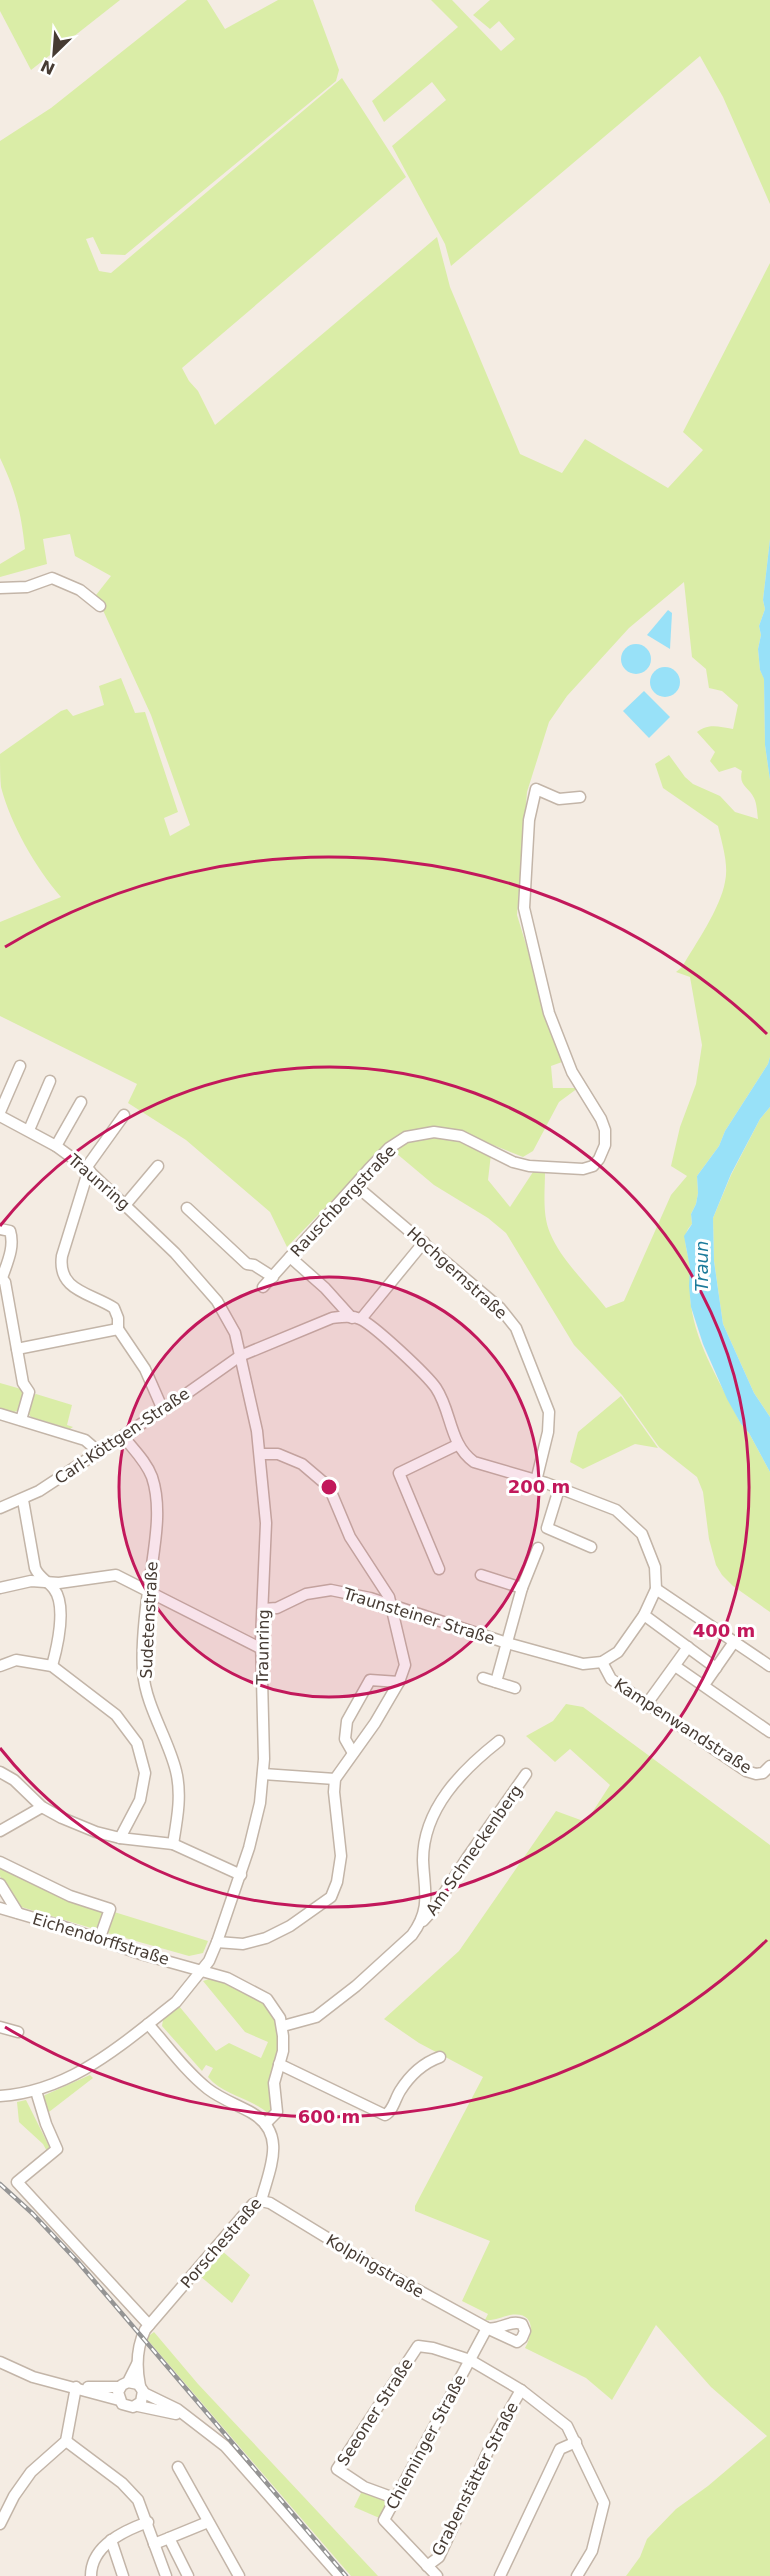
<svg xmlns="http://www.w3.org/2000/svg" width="770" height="2576" viewBox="0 0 770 2576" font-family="'DejaVu Sans',sans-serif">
	<rect width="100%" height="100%" fill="#f4ece3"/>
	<g fill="#daeda7" fill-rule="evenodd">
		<polygon points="0,0 120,0 31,70 0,11"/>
		<path d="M 187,0 L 207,0 L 225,29 L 278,0 L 313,0 L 339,70 L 336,81 L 125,255 L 101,254 L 93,237 L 86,239 L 99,271 L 111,273 L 342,78 L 406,177 L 182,368 L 189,381 L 198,391 L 215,425 L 437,237 L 450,287 L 520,454 L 562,473 L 585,439 L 668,488 L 703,450 L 683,432 L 770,263 L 770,539 L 763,600 L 765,609 L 759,626 L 761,635 L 758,649 L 760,670 L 764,678 L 765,745 L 770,780 L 770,1057 L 768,1064 L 725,1131 L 719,1146 L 697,1176 L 698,1193 L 696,1204 L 691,1214 L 692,1224 C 679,1237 689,1253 690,1268 C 691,1280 689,1292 691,1305 C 696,1346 723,1387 741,1424 L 749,1433 L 770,1472 L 770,1612 L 733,1586 L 722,1575 L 716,1565 L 709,1539 L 703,1492 L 697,1477 L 659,1447 L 622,1395 L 574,1345 L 506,1233 L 488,1218 L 434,1185 L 390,1148 L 385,1146 L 287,1247 L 270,1212 L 186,1140 L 128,1103 L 137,1084 L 0,1016 L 0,922 L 61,897 C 35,867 11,825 1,787 C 0,777 0,764 0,754 L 61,711 L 67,709 L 73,716 L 104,705 L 99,686 L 121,678 L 135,713 L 145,712 L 178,812 L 164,818 L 170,836 L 190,825 L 151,715 L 96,595 L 111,576 L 75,556 L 70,534 L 43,539 L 47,564 L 0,577 L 0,564 L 25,549 C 21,512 16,492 0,458 L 0,141 L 51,108 ZM 684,582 L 692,657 L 706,669 L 709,688 L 722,691 L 738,705 L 733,729 C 719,727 709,723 697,732 L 715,752 L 710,761 L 719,772 L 735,767 L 742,771 C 738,786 749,787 754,798 C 757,804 757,812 758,819 L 735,812 L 720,796 L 693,784 L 685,777 L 669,755 L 655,764 L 663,788 L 718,826 C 722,844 729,864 725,882 C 720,909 696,943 682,967 L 676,972 L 690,977 L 702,1045 L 696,1084 L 680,1127 L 671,1166 L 687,1176 L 671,1195 L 624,1301 L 606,1308 C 588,1285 561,1260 550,1233 C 542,1214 545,1191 545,1172 L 533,1172 L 510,1207 L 488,1180 L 491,1154 L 483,1141 L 523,1157 L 533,1151 L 559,1102 L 578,1088 L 553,1088 L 551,1066 L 562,1062 L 517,915 L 527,792 L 549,722 L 567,696 L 629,628 Z"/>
		<polygon points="431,0 452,0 501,51 515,39 499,21 490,29 473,15 490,0 770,0 770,204 723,97 700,56 451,266 445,244 392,146 446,100 432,82 384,122 372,101 458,27"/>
		<polygon points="770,1107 770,1417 754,1393 723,1324 714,1261 713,1218 731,1175 760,1119"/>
		<polygon points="0,1383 21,1389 25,1394 20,1410 14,1412 0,1408"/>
		<polygon points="36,1394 72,1405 67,1425 73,1427 70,1429 31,1417 27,1412 32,1396"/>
		<polygon points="621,1396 658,1448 635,1444 583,1469 570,1462 578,1432"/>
		<path d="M 566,1704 L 583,1707 L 770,1845 L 770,2576 L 626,2576 L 640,2557 L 647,2539 L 676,2509 L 708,2486 L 767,2436 L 711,2387 L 656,2325 L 612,2400 L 586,2378 L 525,2348 C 534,2332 535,2311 510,2315 C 501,2317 494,2321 485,2320 L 488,2314 L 462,2301 L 490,2241 L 415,2211 L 415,2206 L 483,2077 L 419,2043 L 384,2019 L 459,1951 L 556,1811 L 586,1822 L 610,1785 L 570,1749 L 555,1762 L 526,1736 L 553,1721 Z"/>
		<polygon points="0,1863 108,1910 101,1931 18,1906 0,1876"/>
		<polygon points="111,1911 208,1941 203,1953 189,1956 104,1932"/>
		<path d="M 212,1978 C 230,1985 253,1991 267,2005 C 289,2027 276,2081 274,2110 L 271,2116 C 253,2098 224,2096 208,2077 L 213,2068 L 206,2065 L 202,2071 L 162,2026 L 163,2020 L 179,2006 L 216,2051 L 229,2043 L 261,2058 L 268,2042 L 245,2032 L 203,1981 Z"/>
		<polygon points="90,2075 93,2078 45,2115 41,2101 45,2095"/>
		<polygon points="26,2100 52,2152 49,2155 43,2144 19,2122 17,2102"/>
		<polygon points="222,2251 250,2275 232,2303 200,2276"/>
		<polygon points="154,2332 198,2384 378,2576 351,2576 146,2338"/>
		<polygon points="364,2487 394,2498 384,2520 354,2507"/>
	</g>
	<g fill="#98e1f8">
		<polygon points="770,539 770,780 765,745 764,679 760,670 758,649 761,635 759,626 765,609 763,600"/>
		<polygon points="668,610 672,613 670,649 647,635"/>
		<circle cx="636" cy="659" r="15"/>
		<circle cx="665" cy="682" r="15"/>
		<polygon points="644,691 670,717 649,738 623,711"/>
		<polygon points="770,1057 770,1107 760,1119 731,1174 713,1218 714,1261 723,1324 754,1393 770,1417 770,1472 749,1433 741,1424 727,1399 703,1344 691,1307 689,1286 690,1268 684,1236 692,1224 691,1214 696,1204 698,1193 697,1176 719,1146 725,1131 768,1064"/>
	</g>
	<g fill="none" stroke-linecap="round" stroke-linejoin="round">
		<g stroke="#c3b5a8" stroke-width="13">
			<g id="minor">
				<polyline points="0,588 27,587 52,578 80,590 100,606"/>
				<polyline points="0,1112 20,1066"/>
				<path d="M 0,1116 L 56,1146 L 86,1168 L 175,1253 L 217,1301 L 235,1333 L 257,1431 L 266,1523 L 261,1639 L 264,1759 L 260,1803 L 249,1848 L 217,1942 L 209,1961 L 176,2002 C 122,2044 72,2091 0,2096"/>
				<polyline points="29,1130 50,1081"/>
				<polyline points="56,1146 81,1102"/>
				<polyline points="86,1168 124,1115"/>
				<path d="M 90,1171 L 87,1175 L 62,1256 C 57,1291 91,1293 114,1308 L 118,1318 L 118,1329"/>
				<polyline points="355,1185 500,1308 516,1328 549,1412 548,1432 536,1481"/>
				<polyline points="126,1204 158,1166"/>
				<polyline points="187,1208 247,1264 254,1265 273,1277"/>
				<path d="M 0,1229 L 10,1231 C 15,1247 7,1263 2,1278"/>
				<polyline points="290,1257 325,1288 352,1318"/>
				<polyline points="0,1277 5,1282 23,1383 29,1392 21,1420"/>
				<polyline points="263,1287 368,1170 389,1148 406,1137 434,1132 461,1136 513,1162 529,1166 583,1169 593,1166 599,1159 605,1145 605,1130 601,1119 572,1072 549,1013 524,908 529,820 536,789 559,799 580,797"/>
				<polyline points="361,1319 424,1242"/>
				<polyline points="17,1349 118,1329 145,1369 163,1410"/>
				<polyline points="0,1414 85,1440 99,1452"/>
				<path d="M 123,1436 C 133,1449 146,1461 152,1477 C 162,1507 155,1542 151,1572 C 146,1603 141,1642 143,1672 C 146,1707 168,1738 176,1771 C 182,1795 177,1820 173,1844"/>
				<polyline points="559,1489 547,1528 591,1547"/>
				<path d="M 23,1500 L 35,1568 C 39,1578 48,1581 54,1589 C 67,1606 57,1648 52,1666"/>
				<path d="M 0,1508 L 39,1491 L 179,1399 L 240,1356 L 332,1318 C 341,1317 351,1315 360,1319 C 374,1325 427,1375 436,1388 C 452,1412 449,1444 474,1462 L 546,1483 L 616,1510 L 642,1534 L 655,1567 L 656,1589 L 644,1615 L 618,1652 L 602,1662 L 583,1664 L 507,1643 L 370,1598 L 331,1590 L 306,1594 L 277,1608 L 263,1609"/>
				<polyline points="439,1569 399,1473 457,1445"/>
				<polyline points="481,1575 522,1588"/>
				<polyline points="0,1588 31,1581 59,1583 116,1575 262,1649"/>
				<polyline points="656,1589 770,1666"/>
				<polyline points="644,1615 716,1668"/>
				<polyline points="602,1662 611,1679 746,1771 756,1774 763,1773 770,1766"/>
				<polyline points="0,1666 16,1660 52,1666 116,1715 137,1743 145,1773 140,1800 120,1838"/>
				<polyline points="675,1666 770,1732"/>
				<polyline points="483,1678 515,1688"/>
				<polyline points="496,1682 522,1588 538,1548"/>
				<polyline points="704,1685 734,1642"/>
				<polyline points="646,1705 688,1647"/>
				<polyline points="353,1753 345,1739 347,1721 370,1680 399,1682"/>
				<polyline points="0,1772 14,1780 42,1807 62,1818 96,1832 120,1838 173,1844 241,1875"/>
				<polyline points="263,1774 335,1779"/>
				<polyline points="0,1831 42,1807"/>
				<polyline points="0,1862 70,1896 110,1909 99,1940"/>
				<polyline points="0,1884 18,1913"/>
				<polyline points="0,1908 58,1925 141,1954 227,1978 267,1999 280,2018 283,2036 283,2051 274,2083 277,2112 265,2124"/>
				<polyline points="423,1921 433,1910 467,1858 526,1774"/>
				<polyline points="217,1942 243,1944 266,1938 290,1926 331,1897 337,1882 341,1856 334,1792 335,1779 375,1723 399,1682 405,1665 389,1597 350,1537 329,1487 302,1464 278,1454 260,1454"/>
				<path d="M 148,2024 C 167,2045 185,2071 208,2089 C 221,2099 238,2105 252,2113 C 288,2134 269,2170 261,2201"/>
				<path d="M 283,2026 L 316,2017 L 356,1986 L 412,1935 C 432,1908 424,1890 423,1860 C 423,1809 462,1770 499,1741"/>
				<polyline points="0,2027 18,2032"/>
				<path d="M 279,2064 L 385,2115 C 393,2111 395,2099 400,2091 C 410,2075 423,2063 440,2057"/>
				<polyline points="36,2091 46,2124 57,2149 17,2182 149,2325"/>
				<path d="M 261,2201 L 270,2203 L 365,2261 L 487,2328 C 500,2331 510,2319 522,2324 L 525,2331 L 522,2338 L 517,2342 L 491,2330"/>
				<polyline points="0,2362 33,2377 119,2400"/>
				<polyline points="128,2382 138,2384 143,2391 141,2402 133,2407 122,2404 118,2392 122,2385 128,2382 137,2364"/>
				<path d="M 140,2386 C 136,2367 137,2347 145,2330 L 253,2204 L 261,2201"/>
				<polyline points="88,2387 120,2387"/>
				<polyline points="144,2393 177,2409 225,2446 340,2576"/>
				<polyline points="138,2406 176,2414"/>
				<polyline points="66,2441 122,2483 138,2500 166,2576"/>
				<polyline points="178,2467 239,2576"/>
				<polyline points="394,2498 364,2487 337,2469 418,2346 433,2348 470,2360 521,2390 567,2426 604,2503 592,2551 577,2576"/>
				<polyline points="0,2524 14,2496 31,2472 66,2441 76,2387"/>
				<polyline points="169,2538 208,2522"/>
				<polyline points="111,2540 123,2576"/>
				<polyline points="154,2544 169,2538 188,2576"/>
				<polyline points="427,2566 439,2557 497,2432 521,2390"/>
				<path d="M 91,2576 C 91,2546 123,2531 148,2522"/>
				<polyline points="437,2576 384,2520 487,2328"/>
				<polyline points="500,2576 560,2449 576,2442"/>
			</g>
		</g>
		<use href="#minor" stroke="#fff" stroke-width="10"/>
		<g stroke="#959595" stroke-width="4.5">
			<polyline id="rail" points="0,2184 33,2214 78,2262 346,2576"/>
		</g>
		<use href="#rail" stroke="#fff" stroke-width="2" stroke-dasharray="7" stroke-linecap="butt"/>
	</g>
	<circle cx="329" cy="1487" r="210" fill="#c2185b" fill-opacity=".12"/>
	<g fill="none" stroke="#c2185b" stroke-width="3">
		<circle cx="329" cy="1487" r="210"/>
		<path d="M0 1226A420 420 0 1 1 0 1748"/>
		<path d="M767 1940A630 630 0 0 1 5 2027M5 947A630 630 0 0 1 767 1034"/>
	</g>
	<g text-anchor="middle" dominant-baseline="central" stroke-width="6" stroke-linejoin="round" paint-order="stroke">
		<g font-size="16" fill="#463b33" stroke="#fff">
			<text transform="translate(99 1182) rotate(41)">Traunring</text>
			<text transform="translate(343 1201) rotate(-47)">Rauschbergstraße</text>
			<text transform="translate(457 1273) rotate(42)">Hochgernstraße</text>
			<text transform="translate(122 1436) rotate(-34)">Carl-Köttgen-Straße</text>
			<text transform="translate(419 1616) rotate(17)">Traunsteiner Straße</text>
			<text transform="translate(149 1620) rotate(-87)">Sudetenstraße</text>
			<text transform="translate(263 1647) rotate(-89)">Traunring</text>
			<text transform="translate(683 1726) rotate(33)">Kampenwandstraße</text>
			<text transform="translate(474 1850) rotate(-55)">Am Schneckenberg</text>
			<text transform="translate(101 1939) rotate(17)">Eichendorffstraße</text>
			<text transform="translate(221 2243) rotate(-49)">Porschestraße</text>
			<text transform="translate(375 2266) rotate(30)">Kolpingstraße</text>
			<text transform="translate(375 2412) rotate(-57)">Seeoner Straße</text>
			<text transform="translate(426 2442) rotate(-62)">Chieminger Straße</text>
			<text transform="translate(475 2479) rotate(-63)">Grabenstätter Straße</text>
		</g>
		<g font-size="18" font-style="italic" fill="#1d7b9b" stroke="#fff">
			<text transform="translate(701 1266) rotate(-90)">Traun</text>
		</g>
	</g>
	<circle cx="329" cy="1487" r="9" fill="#c2185b" stroke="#fff" stroke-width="3"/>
	<g font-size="18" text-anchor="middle" font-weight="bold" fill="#c2185b" stroke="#fff" stroke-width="6" stroke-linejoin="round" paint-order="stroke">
		<text x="539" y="1493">200 m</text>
		<text x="724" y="1637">400 m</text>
		<text x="329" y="2123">600 m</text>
	</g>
	<g transform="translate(54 54) rotate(205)" stroke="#ffffff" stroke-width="4.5" paint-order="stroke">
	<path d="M0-4.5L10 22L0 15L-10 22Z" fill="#463b33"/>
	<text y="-9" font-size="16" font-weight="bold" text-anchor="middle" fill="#463b33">N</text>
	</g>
</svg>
